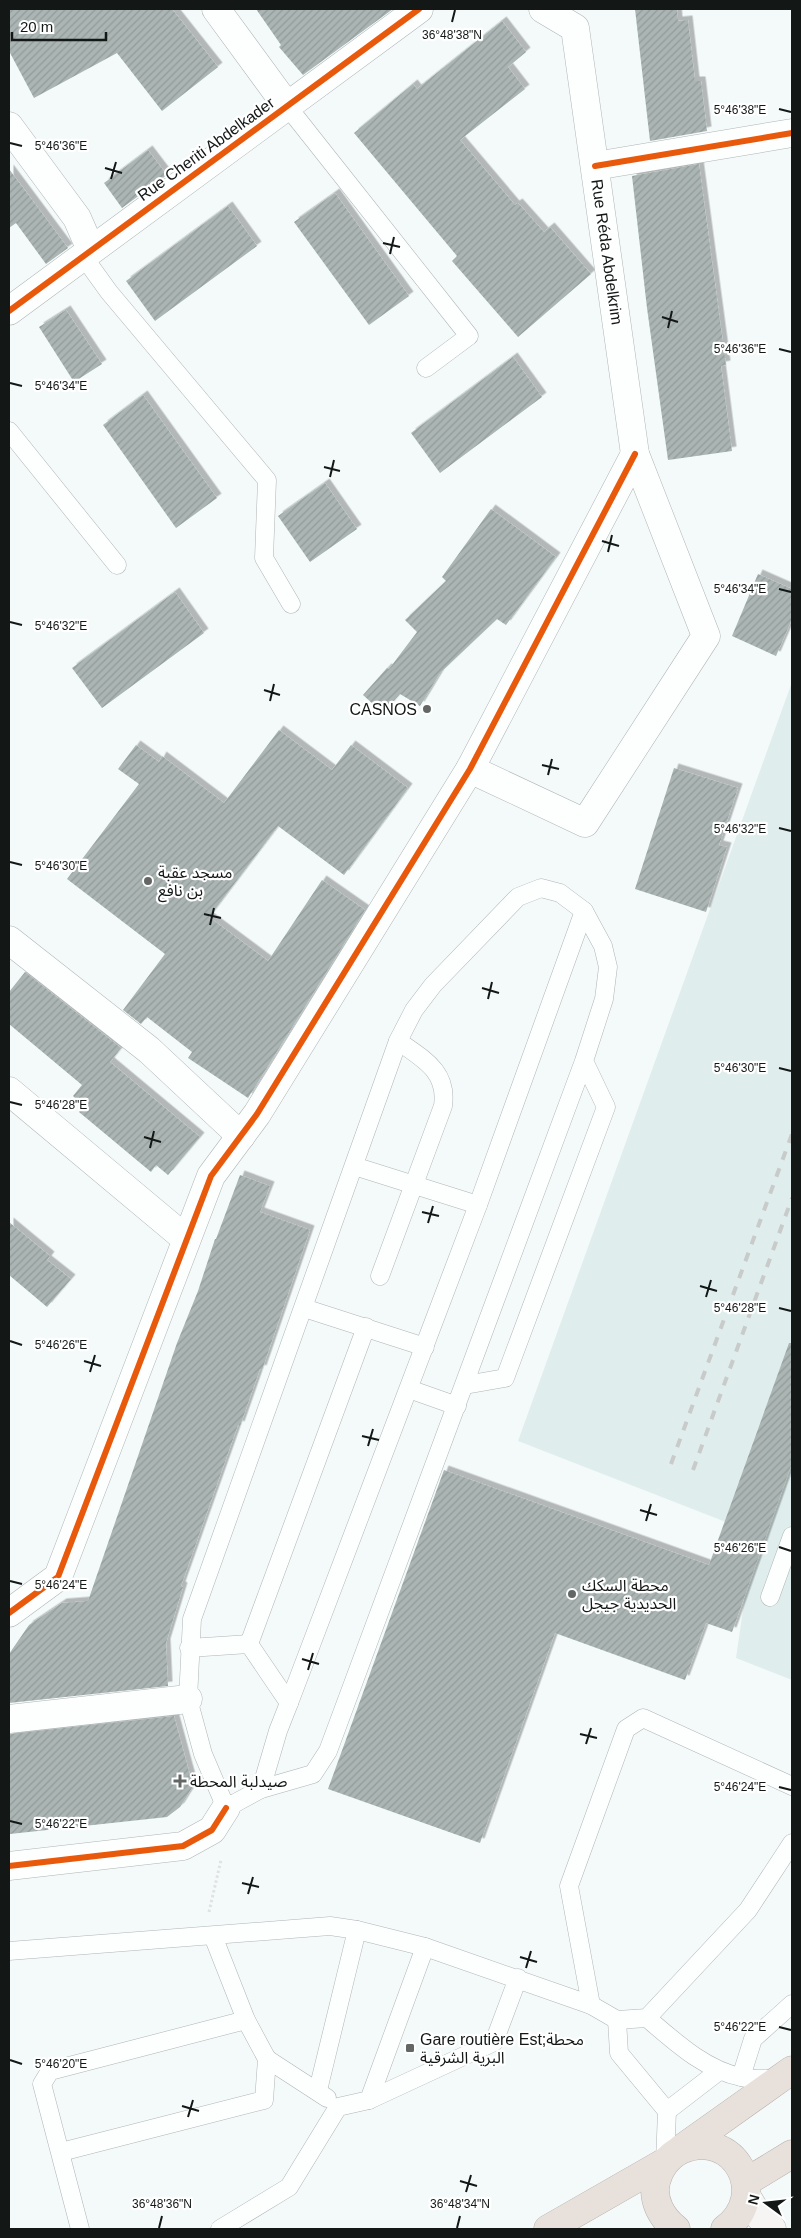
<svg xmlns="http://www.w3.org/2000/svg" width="801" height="2238" viewBox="0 0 801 2238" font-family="Arial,'Noto Sans Arabic',sans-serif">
	<defs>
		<pattern id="building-hatch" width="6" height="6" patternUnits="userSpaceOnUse" patternTransform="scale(1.25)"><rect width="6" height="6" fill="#abb5b4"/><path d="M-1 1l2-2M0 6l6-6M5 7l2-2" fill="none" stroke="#929b9a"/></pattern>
		<filter id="shadow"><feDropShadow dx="4.5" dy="-4.5" stdDeviation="0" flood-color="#0004"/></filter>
	</defs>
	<rect width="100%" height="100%" fill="#f4fafa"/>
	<polygon fill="#dfeeed" points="792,682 792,1680 736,1658 754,1533 518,1441"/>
	<g fill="url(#building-hatch)" filter="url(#shadow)">
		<polygon points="9,9 172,9 218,67 162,111 117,53 34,98 9,51"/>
		<polygon points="256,9 393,9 303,75 279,47 281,45"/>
		<polygon points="635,9 677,9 678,21 688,20 695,81 701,81 707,131 650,141"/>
		<polygon points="502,21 526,52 508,67 525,89 460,140 515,205 518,203 544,232 550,227 591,274 518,337 452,261 457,256 354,133 413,84 417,89"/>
		<polygon points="148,150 167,175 122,208 104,183"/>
		<polygon points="699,164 726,365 721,366 732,451 668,460 647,308 632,176"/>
		<polygon points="9,169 68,248 46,264 16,223 9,228"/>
		<polygon points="335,193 409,296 369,325 294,222"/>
		<polygon points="228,206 257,246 155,321 126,281"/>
		<polygon points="66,310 102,364 74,382 39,327"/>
		<polygon points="513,357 542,397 440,473 411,433"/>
		<polygon points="143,395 217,498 176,528 103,425"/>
		<polygon points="325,483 357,529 310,562 278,516"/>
		<polygon points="491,509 556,557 506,625 497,619 440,673 420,706 400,694 383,713 363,695 387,668 389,669 417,632 405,620 446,581 442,577"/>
		<polygon points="758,574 792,589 792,619 776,656 732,636"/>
		<polygon points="175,592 204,633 102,708 72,668"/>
		<polygon points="279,730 332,770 351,745 408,788 344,875 278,826 209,917 268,961 322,880 365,910 248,1098 188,1058 192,1052 147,1017 141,1024 123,1010 165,954 67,879 139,784 118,769 136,745 159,762 162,756 224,803"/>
		<polygon points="674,768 738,788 719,845 727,847 706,912 635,889"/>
		<polygon points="25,972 121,1048 110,1062 200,1137 168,1175 156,1165 151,1172 79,1112 84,1106 73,1096 82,1085 9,1024 9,992"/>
		<polygon points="240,1175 270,1186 260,1212 310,1230 262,1370 260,1369 240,1426 238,1425 181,1586 183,1587 166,1643 168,1686 9,1703 9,1654 29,1625 62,1603 88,1601 177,1343 198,1291 215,1239 216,1239"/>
		<polygon points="9,1222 50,1256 47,1260 71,1279 47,1307 9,1275"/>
		<polygon points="789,1343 792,1343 792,1463 732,1632 706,1623 685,1680 555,1633 480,1843 328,1789 444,1470 709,1565"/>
		<polygon points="174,1716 193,1786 180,1807 167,1817 10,1834 9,1734"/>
	</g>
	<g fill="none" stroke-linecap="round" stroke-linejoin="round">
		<g stroke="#b0b5b5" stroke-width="19">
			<g id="lane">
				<polyline points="287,106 469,336 426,368"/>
				<polyline points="83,256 109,292 267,480 264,558 291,604"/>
				<polyline points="9,431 117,565"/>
				<polyline points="354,1166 478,1205"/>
				<path d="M 380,1276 L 443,1106 C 448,1071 423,1059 398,1041"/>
				<polyline points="304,1308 425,1347"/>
				<polyline points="465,1385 505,1378 606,1107 584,1061 604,999 608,967 603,946 584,911 560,893 541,888 518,897 433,985 414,1010 398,1041 192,1619 188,1699 203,1754 226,1808 261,1789 313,1774 328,1751 584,1061"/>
				<polyline points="409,1389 457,1406"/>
				<polyline points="770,1597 792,1536"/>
				<polyline points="249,1644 366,1327"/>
				<polyline points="189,1648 249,1644 289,1703 278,1731 261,1789"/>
				<polyline points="289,1703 478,1205 584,911"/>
				<polyline points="425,1947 591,2005 617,2020 647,2018 748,1910 792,1843"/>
				<polyline points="9,1951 330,1926 357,1930 425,1947 369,2100 338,2107 289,2187 220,2229"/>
				<polyline points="591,2005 569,1886 626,1729 643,1718 792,1786"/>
				<path d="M 647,2018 C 674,2041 705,2070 741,2077 C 753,2080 767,2079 779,2079"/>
				<polyline points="617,2020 619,2053 667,2111 665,2162"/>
				<polyline points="267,2059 327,2098"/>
				<polyline points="741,2077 753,2039 792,2004"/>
				<polyline points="318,2090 357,1930"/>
				<polyline points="369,2100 494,2042 518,1978"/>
				<polyline points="667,2111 719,2071"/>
				<polyline points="61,2152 264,2100 267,2059 246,2020 213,1936"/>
				<polyline points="80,2229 42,2084 50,2071 246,2020"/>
			</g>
		</g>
		<g stroke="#b0b5b5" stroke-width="29">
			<g id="street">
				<polyline points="216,9 287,106"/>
				<polyline points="9,126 77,218 91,250"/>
				<polyline points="595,166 792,133"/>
				<polyline points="9,311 419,9"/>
				<polyline points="470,769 585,823 706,636 635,454 575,28 543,9"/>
				<polyline points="9,940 149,1050 241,1136"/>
				<polyline points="9,1091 186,1239"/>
				<polyline points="9,1613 58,1577 211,1176 257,1114 470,769 635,454"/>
				<polyline points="9,1719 188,1699"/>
				<polyline points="9,1866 183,1846 212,1830 226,1808"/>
			</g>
		</g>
		<g stroke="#b0b5b5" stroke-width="29">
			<polyline id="secondary" points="747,2197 758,2215 772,2229"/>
		</g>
		<g stroke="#b6b0ab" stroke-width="29">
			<g id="highway">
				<polyline points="681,2149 792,2070"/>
				<polyline points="746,2182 792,2154"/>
				<polyline points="548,2229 665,2162"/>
				<path d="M 676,2229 C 662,2218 652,2201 656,2182 C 659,2169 668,2156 681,2150 C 734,2127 771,2195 725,2229"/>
			</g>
		</g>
		<polyline stroke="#e0e2e2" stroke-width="3" stroke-dasharray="2.5 2.5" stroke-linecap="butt" points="209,1912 221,1860"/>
		<use href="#lane" stroke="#fdfefe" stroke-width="18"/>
		<use href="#street" stroke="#fdfefe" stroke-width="28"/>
		<use href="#secondary" stroke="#f7f5f4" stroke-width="28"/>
		<use href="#highway" stroke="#e7e0db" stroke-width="28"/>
		<g stroke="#c9caca" stroke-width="4" stroke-dasharray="9 9" stroke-linecap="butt">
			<polyline points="671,1464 792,1134"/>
			<polyline points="693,1470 792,1198"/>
		</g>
		<g stroke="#fff" stroke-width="9">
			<g id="cycleway">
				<polyline points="595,166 792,133"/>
				<polyline points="9,311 419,9"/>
				<polyline points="9,1613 58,1577 211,1176 257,1114 470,769 635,454"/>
				<polyline points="9,1866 183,1846 212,1830 226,1808"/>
			</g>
		</g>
		<use href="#cycleway" stroke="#e8590c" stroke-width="6"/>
	</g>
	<path fill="none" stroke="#131817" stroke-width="2" d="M 452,22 L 455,10M 779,109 L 791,112M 10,143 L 22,146M 105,168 L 122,173M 111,179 L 116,162M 383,243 L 400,247M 390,254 L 394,237M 662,317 L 678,322M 668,328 L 672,311M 779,349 L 791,352M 10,383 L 22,386M 324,467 L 340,471M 330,477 L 334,460M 602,541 L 619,546M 608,552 L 612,535M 779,589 L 791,592M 10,622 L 22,625M 264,690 L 280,695M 270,701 L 274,684M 542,765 L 559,769M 548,775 L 552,759M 779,828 L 791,831M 10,862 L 22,865M 204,914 L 221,918M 210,925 L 214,908M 482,988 L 499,993M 488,999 L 492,982M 779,1068 L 791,1071M 10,1102 L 22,1105M 144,1137 L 161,1142M 150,1148 L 154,1131M 422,1212 L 439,1216M 428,1223 L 433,1206M 700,1286 L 717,1291M 706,1297 L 711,1280M 779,1308 L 791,1311M 10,1341 L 22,1345M 84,1361 L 101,1366M 90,1372 L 95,1355M 362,1436 L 379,1440M 368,1446 L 373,1429M 640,1510 L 657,1515M 646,1521 L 651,1504M 779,1547 L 791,1551M 10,1581 L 22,1584M 302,1659 L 319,1664M 308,1670 L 313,1653M 580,1734 L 597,1738M 586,1744 L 591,1728M 779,1787 L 791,1790M 10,1821 L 22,1824M 242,1883 L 259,1887M 248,1894 L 253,1877M 520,1957 L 537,1962M 526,1968 L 531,1951M 779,2027 L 791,2030M 10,2060 L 22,2064M 182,2106 L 199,2111M 188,2117 L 193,2100M 460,2181 L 477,2186M 466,2192 L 471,2175M 159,2228 L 162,2216M 457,2228 L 460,2216"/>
	<g fill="#626766" stroke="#fff" stroke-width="2">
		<circle cx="427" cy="709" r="5"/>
		<circle cx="148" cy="881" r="5"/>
		<circle cx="572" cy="1594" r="5"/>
		<path d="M177.5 1773.5h5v5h5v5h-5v5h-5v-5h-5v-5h5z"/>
		<rect x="405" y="2043" width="10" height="10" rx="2.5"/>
	</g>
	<g text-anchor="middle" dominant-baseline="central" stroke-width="4.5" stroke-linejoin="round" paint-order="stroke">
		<g font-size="16" fill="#131817" stroke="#fff">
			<text transform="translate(206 149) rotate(-36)">Rue Cheriti Abdelkader</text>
			<text transform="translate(607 252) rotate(82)">Rue Réda Abdelkrim</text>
		</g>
		<g font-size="16" fill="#131817" stroke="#fff" text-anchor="start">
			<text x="417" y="709" text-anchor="end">CASNOS</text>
			<text x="158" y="872">مسجد عقبة<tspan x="158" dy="18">بن نافع</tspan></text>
			<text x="582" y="1585">محطة السكك<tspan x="582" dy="18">الحديدية جيجل</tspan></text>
			<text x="190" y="1781">صيدلبة المحطة</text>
			<text x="420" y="2039">Gare routière Est;محطة<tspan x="420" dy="18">البرية الشرقية</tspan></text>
		</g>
	</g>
	<g font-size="12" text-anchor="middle" fill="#131817" stroke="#fff" stroke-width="4.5" stroke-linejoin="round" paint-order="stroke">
		<text x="452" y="39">36°48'38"N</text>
		<text x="740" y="114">5°46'38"E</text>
		<text x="61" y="150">5°46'36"E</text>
		<text x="740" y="353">5°46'36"E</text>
		<text x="61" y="390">5°46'34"E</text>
		<text x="740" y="593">5°46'34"E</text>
		<text x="61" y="630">5°46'32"E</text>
		<text x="740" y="833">5°46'32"E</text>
		<text x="61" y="870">5°46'30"E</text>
		<text x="740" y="1072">5°46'30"E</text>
		<text x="61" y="1109">5°46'28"E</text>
		<text x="740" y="1312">5°46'28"E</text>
		<text x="61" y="1349">5°46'26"E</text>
		<text x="740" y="1552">5°46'26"E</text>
		<text x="61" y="1589">5°46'24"E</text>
		<text x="740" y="1791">5°46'24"E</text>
		<text x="61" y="1828">5°46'22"E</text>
		<text x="740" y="2031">5°46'22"E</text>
		<text x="61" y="2068">5°46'20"E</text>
		<text x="162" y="2208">36°48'36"N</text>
		<text x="460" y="2208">36°48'34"N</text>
	</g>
	<rect width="801" height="2238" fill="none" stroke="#131817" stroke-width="20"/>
	<g transform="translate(766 2203) rotate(285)" stroke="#ffffff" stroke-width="4" paint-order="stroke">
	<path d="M0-4L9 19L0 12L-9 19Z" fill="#131817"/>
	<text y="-8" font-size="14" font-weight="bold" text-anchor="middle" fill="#131817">N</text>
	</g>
	<path d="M12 32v8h94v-8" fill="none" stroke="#131817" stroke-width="2.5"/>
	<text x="20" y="32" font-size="15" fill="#131817" stroke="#ffffff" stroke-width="4" paint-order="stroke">20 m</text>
</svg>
